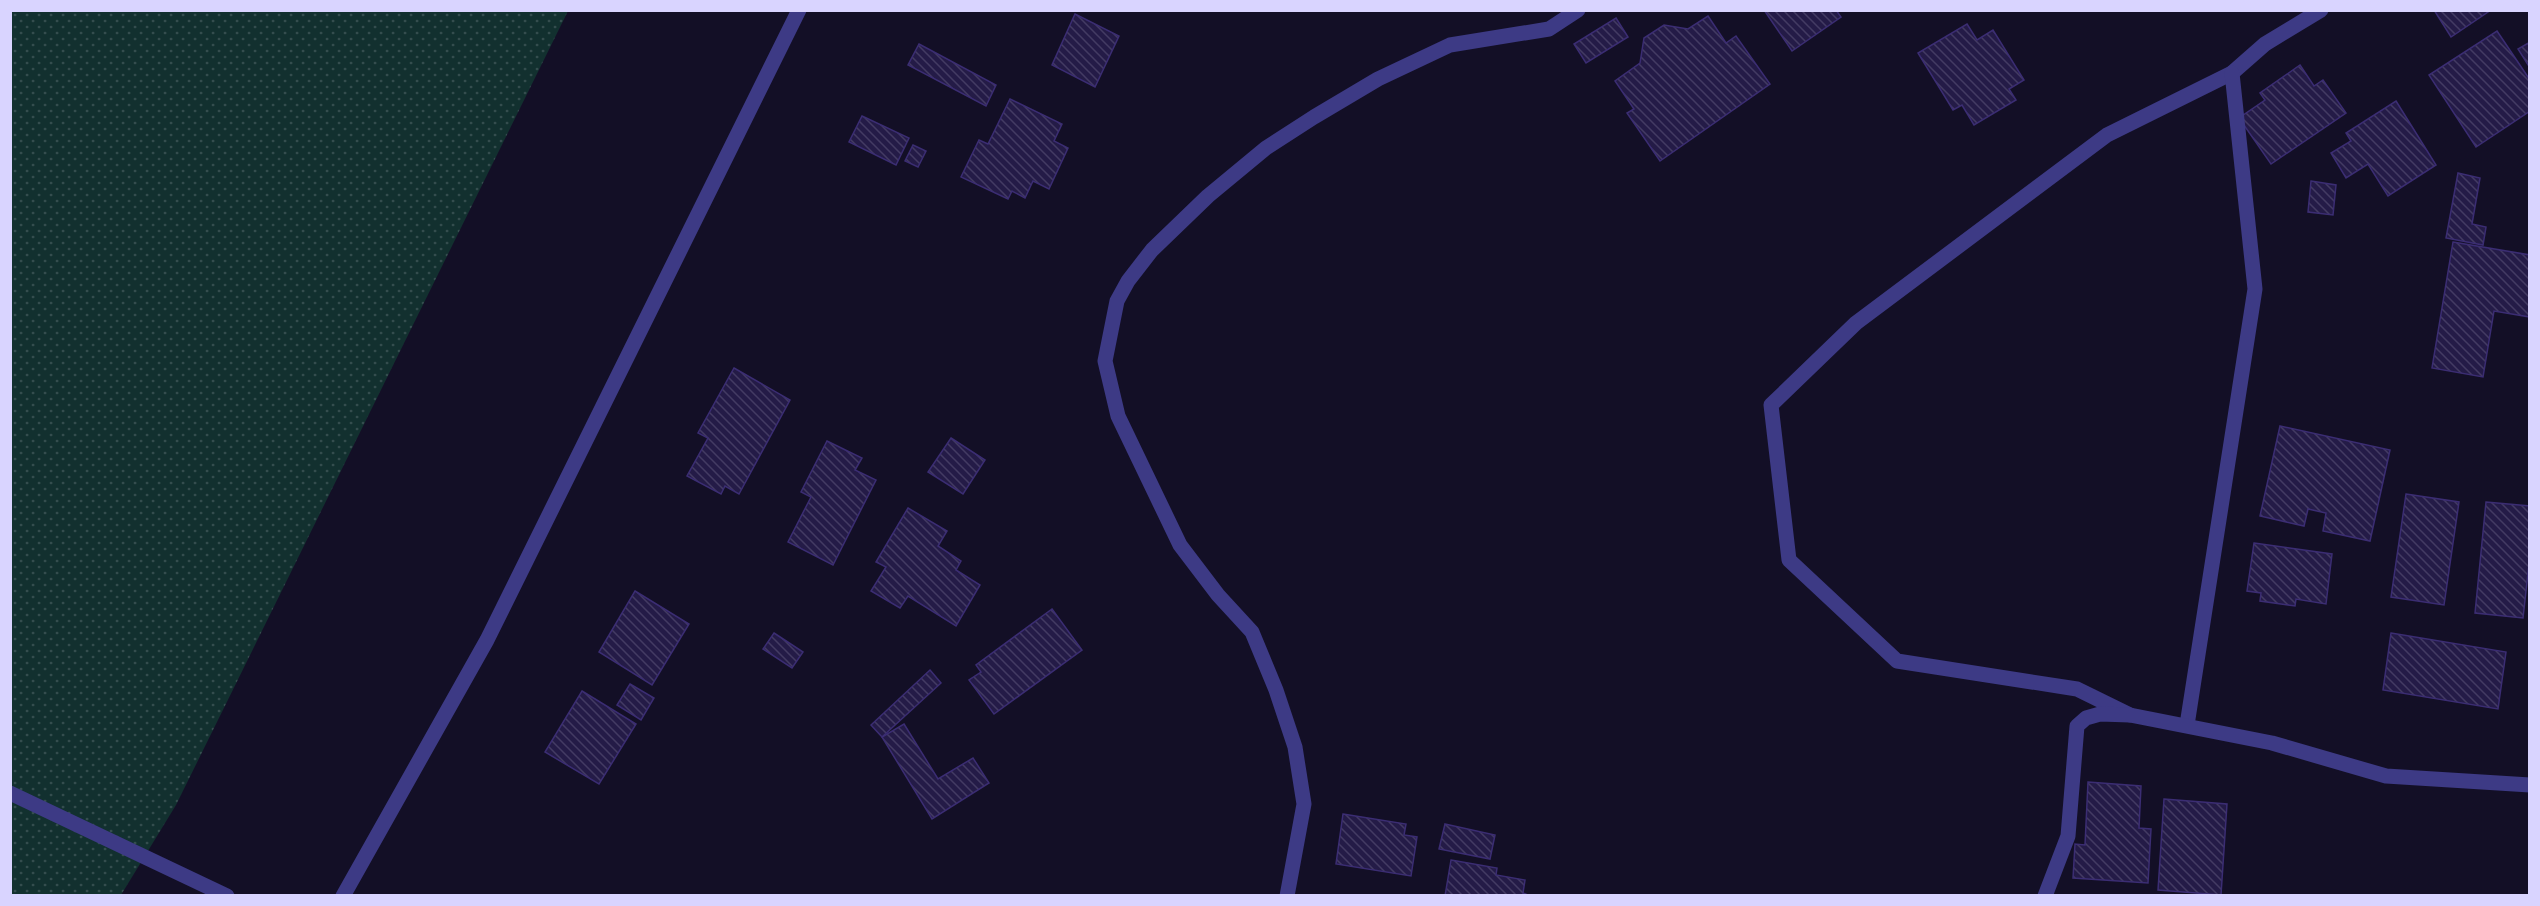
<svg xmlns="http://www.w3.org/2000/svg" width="2540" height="906" viewBox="0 0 2540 906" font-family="'Open Sans',sans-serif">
	<defs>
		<pattern id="grass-dots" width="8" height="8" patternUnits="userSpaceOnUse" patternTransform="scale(1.5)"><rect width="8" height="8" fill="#12302f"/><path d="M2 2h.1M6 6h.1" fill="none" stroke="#344d4e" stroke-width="1.8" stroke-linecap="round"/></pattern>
		<pattern id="building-back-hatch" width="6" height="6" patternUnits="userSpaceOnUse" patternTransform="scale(1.5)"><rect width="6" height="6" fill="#241b47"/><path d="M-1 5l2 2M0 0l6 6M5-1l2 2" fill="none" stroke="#433b63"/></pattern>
	</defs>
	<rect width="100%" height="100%" fill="#130f26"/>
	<polygon fill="url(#grass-dots)" points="10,11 568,11 176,805 121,895 11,895"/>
	<g fill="url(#building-back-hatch)" stroke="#3b2d73" stroke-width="1.5">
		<polygon points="1764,10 1836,10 1841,17 1792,51"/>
		<polygon points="2434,10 2491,10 2451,37"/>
		<polygon points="1075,14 1119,36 1095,87 1052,65"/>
		<polygon points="1708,16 1726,43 1736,36 1770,84 1660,161 1627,113 1634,109 1615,81 1640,63 1644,38 1664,25 1688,29"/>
		<polygon points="1616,18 1628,37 1586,63 1574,44"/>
		<polygon points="1967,24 1977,40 1993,30 2024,80 2009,89 2016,100 1974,125 1962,105 1953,110 1918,53"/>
		<polygon points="2497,31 2530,80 2530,111 2476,147 2429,75"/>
		<polygon points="2530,42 2530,68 2518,49"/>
		<polygon points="919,44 996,85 986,106 908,65"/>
		<polygon points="2300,65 2314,86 2323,80 2346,113 2271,164 2239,118 2265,100 2260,93"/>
		<polygon points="1010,99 1062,124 1054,141 1068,148 1049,189 1033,181 1025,198 1012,191 1008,199 961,177 979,140 988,144"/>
		<polygon points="2396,101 2436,165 2388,196 2368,164 2346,178 2331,153 2351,141 2346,133"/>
		<polygon points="862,116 909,138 896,165 849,142"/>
		<polygon points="913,145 926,151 918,167 905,161"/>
		<polygon points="2458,173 2480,178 2472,224 2486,227 2483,245 2446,238"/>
		<polygon points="2311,181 2336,185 2333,215 2308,212"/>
		<polygon points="2453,242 2530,255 2530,317 2494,311 2483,377 2432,368"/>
		<polygon points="734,368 790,400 739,494 725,486 721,494 687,476 708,438 698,433"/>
		<polygon points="2280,426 2390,450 2370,541 2323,531 2326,513 2308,509 2304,526 2260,516"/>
		<polygon points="951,438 985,460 963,494 928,472"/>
		<polygon points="827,441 862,458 855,470 876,480 833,565 788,542 811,497 801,492"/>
		<polygon points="2406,494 2459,502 2444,605 2391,597"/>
		<polygon points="2486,502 2530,506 2530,555 2523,618 2475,613"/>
		<polygon points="908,508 947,531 938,546 961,561 956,570 980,585 956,626 908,596 900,608 871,591 886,567 876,562"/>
		<polygon points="2254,543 2332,554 2326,604 2296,599 2295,606 2260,601 2261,593 2247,591"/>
		<polygon points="635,591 689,624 652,685 599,652"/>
		<polygon points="1052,609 1082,650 994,714 969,680 981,672 976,665"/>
		<polygon points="774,633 803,652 792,668 763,649"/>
		<polygon points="2391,633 2506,652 2498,709 2383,690"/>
		<polygon points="930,670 941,683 882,737 871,725"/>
		<polygon points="630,684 654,698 641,720 617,705"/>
		<polygon points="582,691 636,724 599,784 545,752"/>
		<polygon points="904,724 938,779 973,758 989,783 932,819 882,737"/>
		<polygon points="2088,782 2141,786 2139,828 2151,829 2148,883 2073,878 2075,844 2085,845"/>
		<polygon points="2164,799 2227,804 2221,895 2158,890"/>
		<polygon points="1343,814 1406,824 1404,835 1417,837 1411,876 1336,864"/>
		<polygon points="1445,824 1495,835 1490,859 1439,849"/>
		<polygon points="1451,860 1497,868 1496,875 1525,880 1523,893 1530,896 1445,896"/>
	</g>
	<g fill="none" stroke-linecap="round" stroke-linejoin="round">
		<polyline stroke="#3d3a85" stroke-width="15" points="10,793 227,896"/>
		<g stroke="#3d3a85" stroke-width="15">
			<polyline points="2130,715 2077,689 1897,661 1789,560 1771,405 1856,323 2107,135 2232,73 2265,44 2321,10"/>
			<polyline points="2187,725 2255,289 2232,73"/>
			<polyline points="343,896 487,640 799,10"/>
			<polyline points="1287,896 1304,804 1295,747 1276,690 1252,632 1218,595 1180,545 1118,416 1105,361 1117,301 1128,281 1152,250 1208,196 1266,148 1314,117 1378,79 1450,45 1549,29 1578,10"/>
			<polyline points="2045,896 2068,836 2077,726 2086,718 2100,714 2130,715 2272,743 2386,776 2530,785"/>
		</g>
	</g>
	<rect width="2540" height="906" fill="none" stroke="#d9d4ff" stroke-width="24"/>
</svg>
